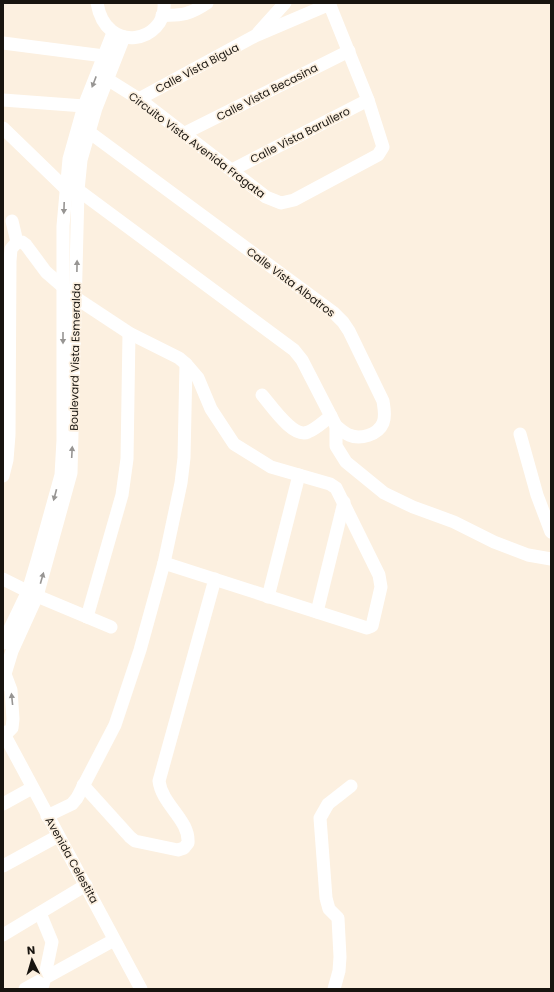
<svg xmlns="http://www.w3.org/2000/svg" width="554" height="992" viewBox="0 0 554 992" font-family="Poppins,sans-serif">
	<rect width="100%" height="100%" fill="#fcf0e0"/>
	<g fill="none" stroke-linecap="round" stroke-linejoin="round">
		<g stroke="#fff" stroke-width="13">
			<path d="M 97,3 C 106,56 167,42 164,3"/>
			<path d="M 162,15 C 182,16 191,14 207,3"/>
			<polyline points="258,33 285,3"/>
			<polyline points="3,43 104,56"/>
			<polyline points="107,79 139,99 266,197 281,203 294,200 378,155 383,147 368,100 329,3"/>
			<polyline points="139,99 255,36 330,4"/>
			<polyline points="3,100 84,106"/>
			<polyline points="3,128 65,188"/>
			<polyline points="185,133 349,51"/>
			<polyline points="232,170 368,100"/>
			<path d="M 78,190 L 294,350 L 302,360 L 336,426 C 340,429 344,433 349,435 C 360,440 378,435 383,423 C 386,416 384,408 383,401 L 349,331 L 343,322 L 334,313 L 89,132"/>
			<polyline points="12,221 17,242 22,242 26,245 46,272 76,298 129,333 179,358 186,364 184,458 181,483 164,563 140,650 115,725 77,798 72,804 47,816"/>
			<path d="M 262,395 C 271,405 293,439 308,432 C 316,429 324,421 331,416"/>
			<polyline points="336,426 336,446 346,462 384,493 413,507 454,522 494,542 528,555 551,559"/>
			<polyline points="520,434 537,495 551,532"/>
			<polyline points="3,476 7,460 9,435 10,261 11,249 17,242"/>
			<polyline points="164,563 367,628 372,626 381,587 379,575 336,488 330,484 271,467 234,444 211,409 198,378 186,364"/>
			<polyline points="3,579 37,596 111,627"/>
			<polyline points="268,597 299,475"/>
			<polyline points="317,612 344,502"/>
			<polyline points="87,617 122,495 127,459 129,333"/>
			<polyline points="3,643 28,591 37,561 61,475 63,440 63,226 69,159 84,106 113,33"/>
			<polyline points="3,732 141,989"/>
			<polyline points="3,737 12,728 13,719 11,690 5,674 12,651 37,596 71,473 78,190 81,160 96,108 124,37"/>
			<path d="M 83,785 L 130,837 L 135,841 L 178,850 L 184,848 L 188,843 C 190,820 162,805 159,781 L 215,579"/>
			<polyline points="3,804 32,788"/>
			<polyline points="3,866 58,836"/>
			<polyline points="40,913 52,942 43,985"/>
			<polyline points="3,935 86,885"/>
			<polyline points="25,989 114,940"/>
			<polyline points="334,989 339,971 340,957 338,918 329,909 326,898 320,818 328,804 351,786"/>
		</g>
	</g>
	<defs><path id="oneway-solid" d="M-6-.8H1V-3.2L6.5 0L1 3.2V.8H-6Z"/></defs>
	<g fill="#979593">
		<use href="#oneway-solid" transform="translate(94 82) rotate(111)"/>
		<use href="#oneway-solid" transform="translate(64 208) rotate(92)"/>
		<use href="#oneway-solid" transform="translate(77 266) rotate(-89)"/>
		<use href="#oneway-solid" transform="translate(63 338) rotate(90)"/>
		<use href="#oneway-solid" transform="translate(72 452) rotate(-87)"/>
		<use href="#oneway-solid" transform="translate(55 495) rotate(105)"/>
		<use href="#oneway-solid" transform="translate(42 578) rotate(-74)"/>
		<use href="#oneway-solid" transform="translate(12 699) rotate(-96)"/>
	</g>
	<g text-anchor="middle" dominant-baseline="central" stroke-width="3.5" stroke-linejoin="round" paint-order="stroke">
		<g font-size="11" fill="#18140f" stroke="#fcf0e0">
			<text transform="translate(197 68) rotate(-28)">Calle Vista Bigua</text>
			<text transform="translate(267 92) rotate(-27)">Calle Vista Becasina</text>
			<text transform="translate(300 135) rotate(-27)">Calle Vista Barullero</text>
			<text transform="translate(197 145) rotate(37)">Circuito Vista Avenida Fragata</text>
			<text transform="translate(291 282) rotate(37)">Calle Vista Albatros</text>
			<text transform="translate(75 357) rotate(-89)">Boulevard Vista Esmeralda</text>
			<text transform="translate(72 860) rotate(61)">Avenida Celestita</text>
		</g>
	</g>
	<rect width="554" height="992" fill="none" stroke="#18140f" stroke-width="8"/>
	<g transform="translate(32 960) rotate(355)" stroke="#fcf0e0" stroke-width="3" paint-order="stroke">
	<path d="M0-3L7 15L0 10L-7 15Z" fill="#18140f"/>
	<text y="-6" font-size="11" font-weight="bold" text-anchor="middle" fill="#18140f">N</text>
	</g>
</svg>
